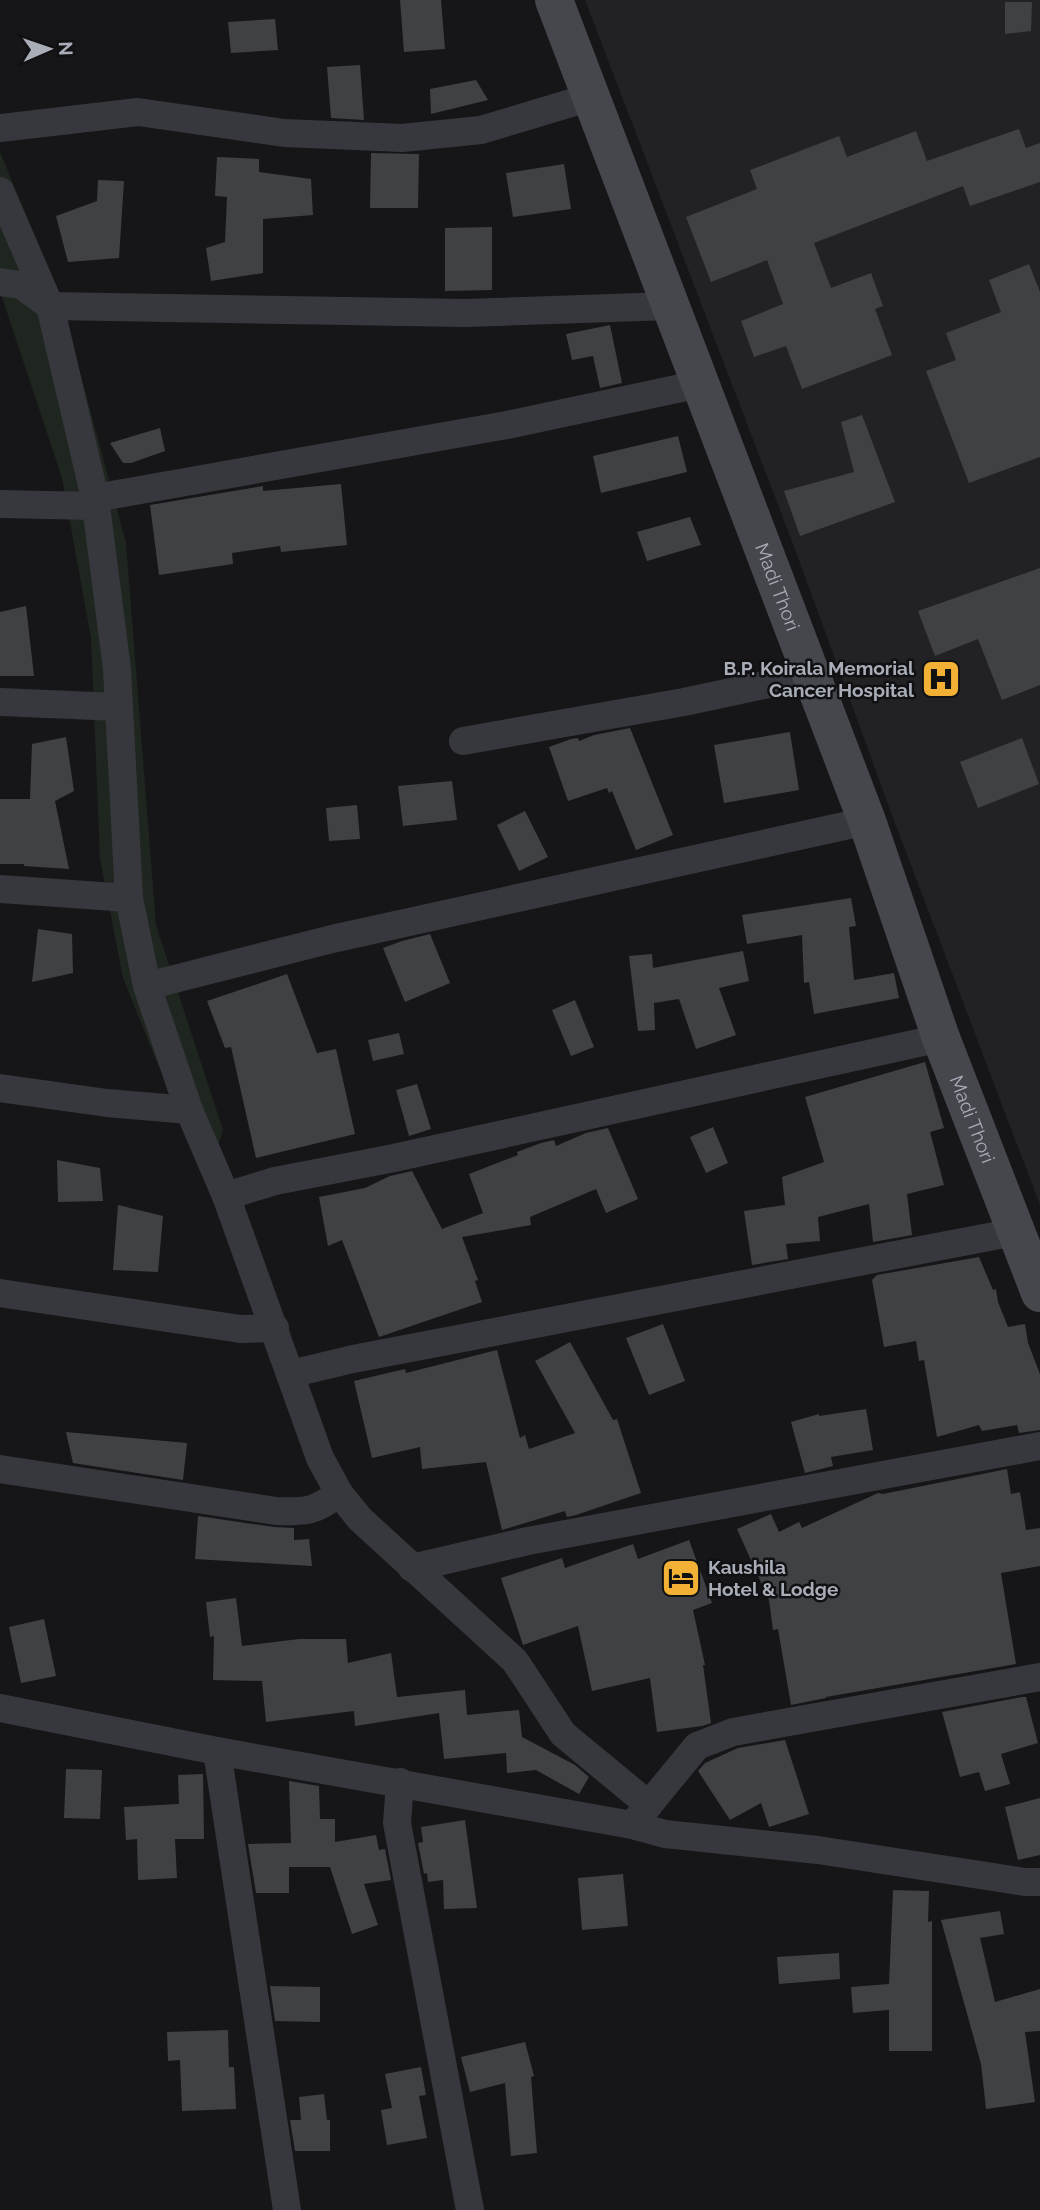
<svg xmlns="http://www.w3.org/2000/svg" width="1040" height="2210" viewBox="0 0 1040 2210" font-family="Raleway,sans-serif">
	<rect width="100%" height="100%" fill="#161618"/>
	<polygon fill="#222225" points="585,0 1040,0 1040,1205 892,815 793,544"/>
	<polygon fill="#1e261f" points="0,152 58,291 126,543 156,925 223,1130 206,1184 123,978 100,859 91,638 62,478 0,291"/>
	<g fill="#404145">
		<polygon points="400,0 441,0 445,49 404,52"/>
		<polygon points="1005,2 1032,2 1031,31 1005,34"/>
		<polygon points="275,19 278,50 231,53 228,22"/>
		<polygon points="360,65 364,120 331,118 327,67"/>
		<polygon points="476,80 488,100 431,114 430,89"/>
		<polygon points="1019,129 1026,148 1040,143 1040,182 970,206 963,186 814,243 831,288 871,273 883,306 875,309 892,355 802,389 786,346 754,357 741,321 783,304 767,260 711,282 686,217 757,189 750,170 839,136 847,157 916,131 927,161"/>
		<polygon points="371,153 419,154 418,208 370,208"/>
		<polygon points="217,157 259,159 259,172 311,179 313,215 263,219 263,273 211,281 206,248 225,242 227,197 215,196"/>
		<polygon points="564,164 571,209 513,217 506,173"/>
		<polygon points="98,180 124,181 119,258 68,262 56,216 97,201"/>
		<polygon points="492,227 492,290 445,291 445,228"/>
		<polygon points="1029,264 1040,292 1040,457 969,483 926,371 956,360 946,333 1001,312 989,280"/>
		<polygon points="610,325 622,383 600,388 593,356 572,360 566,334"/>
		<polygon points="862,415 895,502 800,536 784,491 854,472 841,422"/>
		<polygon points="160,428 165,451 131,463 123,463 110,443"/>
		<polygon points="678,436 687,472 601,493 593,456"/>
		<polygon points="341,484 347,545 281,552 280,546 232,553 233,564 159,575 150,505 263,486 263,491"/>
		<polygon points="690,517 701,545 647,561 637,532"/>
		<polygon points="1040,568 1040,685 1002,700 978,639 935,656 918,611"/>
		<polygon points="26,606 34,676 0,676 0,612"/>
		<polygon points="630,728 673,835 636,850 612,791 609,793 607,788 568,801 549,747 571,739 578,738 579,741 594,735"/>
		<polygon points="790,732 799,790 724,803 714,745"/>
		<polygon points="66,737 74,791 55,801 69,869 24,866 24,864 0,864 0,799 30,799 32,744"/>
		<polygon points="1022,738 1039,784 978,808 960,762"/>
		<polygon points="452,781 457,820 403,826 398,786"/>
		<polygon points="357,805 360,839 329,841 326,808"/>
		<polygon points="525,811 548,857 519,871 497,825"/>
		<polygon points="851,898 856,926 849,927 854,980 894,973 899,998 814,1014 809,982 804,983 802,935 747,944 742,915"/>
		<polygon points="38,929 72,934 73,973 32,982"/>
		<polygon points="430,934 450,983 405,1002 383,948 402,941"/>
		<polygon points="743,951 749,981 719,988 736,1035 696,1049 679,999 654,1003 655,1030 638,1031 629,956 652,954 653,968"/>
		<polygon points="287,974 317,1053 336,1049 355,1134 256,1158 231,1047 225,1048 207,1001"/>
		<polygon points="575,1000 594,1047 571,1056 552,1010"/>
		<polygon points="399,1033 404,1054 373,1061 368,1040"/>
		<polygon points="925,1062 944,1128 930,1132 944,1185 907,1194 912,1235 873,1242 869,1204 818,1217 820,1241 786,1244 788,1259 752,1265 744,1211 785,1205 782,1177 824,1162 805,1097"/>
		<polygon points="417,1084 431,1129 409,1136 396,1090"/>
		<polygon points="713,1127 728,1163 706,1173 690,1137"/>
		<polygon points="608,1128 638,1199 606,1213 596,1189 530,1217 531,1225 462,1237 478,1280 475,1281 482,1302 379,1337 342,1240 328,1246 319,1197 365,1188 390,1176 412,1171 442,1229 483,1213 469,1174 518,1155 517,1152 541,1143 554,1140 556,1146 586,1133"/>
		<polygon points="57,1160 100,1168 103,1201 58,1202"/>
		<polygon points="118,1205 163,1216 158,1272 113,1270"/>
		<polygon points="979,1257 993,1290 996,1289 998,1302 1008,1327 1025,1324 1028,1343 1040,1374 1040,1430 1019,1433 1017,1425 982,1431 979,1425 937,1437 924,1360 919,1361 916,1341 884,1347 872,1280 877,1275"/>
		<polygon points="663,1324 685,1381 649,1395 626,1338"/>
		<polygon points="570,1342 613,1420 617,1419 641,1493 576,1515 567,1517 565,1511 502,1530 486,1462 422,1469 420,1447 372,1458 354,1381 405,1369 406,1373 497,1350 520,1438 525,1435 529,1449 575,1433 535,1361"/>
		<polygon points="866,1409 873,1450 831,1457 833,1466 805,1473 791,1422 819,1414 819,1416"/>
		<polygon points="66,1432 187,1443 183,1480 73,1463"/>
		<polygon points="1007,1469 1011,1494 1020,1492 1026,1530 1040,1528 1040,1566 1001,1573 1016,1664 826,1697 826,1698 791,1705 778,1629 773,1630 769,1600 737,1529 771,1514 779,1532 799,1522 802,1528 878,1493 883,1494"/>
		<polygon points="198,1516 274,1527 294,1528 294,1540 309,1539 312,1566 195,1559"/>
		<polygon points="689,1540 712,1603 693,1610 705,1665 703,1665 711,1723 702,1726 657,1732 650,1678 592,1691 578,1626 523,1645 501,1578 562,1558 565,1568 633,1544 638,1559"/>
		<polygon points="236,1598 242,1646 299,1639 346,1639 348,1663 391,1653 397,1697 465,1690 467,1715 519,1710 522,1737 575,1765 589,1777 579,1794 536,1770 507,1773 506,1753 444,1759 439,1713 355,1726 354,1711 266,1722 262,1681 213,1680 214,1636 210,1637 206,1602"/>
		<polygon points="44,1619 56,1676 21,1683 9,1627"/>
		<polygon points="1022,1697 1026,1697 1038,1743 1001,1754 1010,1784 985,1791 979,1772 960,1777 942,1712"/>
		<polygon points="785,1740 809,1814 769,1827 761,1803 730,1820 698,1771 705,1763 738,1748"/>
		<polygon points="66,1769 102,1770 100,1819 64,1818"/>
		<polygon points="203,1774 204,1839 175,1839 177,1878 138,1880 137,1839 126,1840 124,1807 179,1804 178,1775"/>
		<polygon points="289,1781 319,1786 320,1819 335,1819 335,1842 376,1835 379,1850 385,1849 391,1880 364,1884 378,1925 352,1934 330,1867 289,1867 289,1893 256,1893 248,1844 291,1843"/>
		<polygon points="1040,1798 1040,1855 1018,1860 1005,1807"/>
		<polygon points="465,1820 477,1908 444,1909 443,1880 428,1882 427,1873 424,1874 418,1843 423,1842 421,1827"/>
		<polygon points="623,1874 628,1926 582,1930 578,1878"/>
		<polygon points="893,1890 929,1891 928,1922 932,1921 932,2051 889,2051 889,2010 853,2013 851,1987 889,1984"/>
		<polygon points="1000,1911 1004,1934 980,1938 995,2002 1040,1989 1040,2031 1025,2032 1035,2102 986,2109 981,2064 941,1920"/>
		<polygon points="839,1953 840,1979 779,1984 777,1957"/>
		<polygon points="270,1986 320,1987 320,2022 275,2021"/>
		<polygon points="228,2030 229,2067 234,2067 236,2109 182,2111 180,2060 168,2061 167,2032"/>
		<polygon points="525,2042 534,2076 531,2077 537,2153 511,2156 505,2083 470,2092 461,2057"/>
		<polygon points="421,2067 426,2095 419,2096 427,2138 387,2145 381,2110 392,2108 385,2074"/>
		<polygon points="324,2094 327,2120 330,2120 330,2151 295,2151 290,2120 301,2120 299,2097"/>
	</g>
	<g fill="none" stroke-linecap="round" stroke-linejoin="round">
		<g stroke="#37383d" stroke-width="28">
			<polyline points="0,128 138,112 284,133 402,138 481,130 591,97"/>
			<polyline points="0,191 50,306 95,498 117,669 129,898 147,986 189,1110 226,1196 320,1458 339,1493 360,1519 515,1661 563,1734 649,1805"/>
			<polyline points="0,282 21,285 50,306 466,313 670,306"/>
			<polyline points="95,498 507,425 700,384"/>
			<polyline points="0,504 96,506"/>
			<polyline points="0,702 119,707"/>
			<polyline points="463,741 684,702 811,675"/>
			<polyline points="0,889 129,898"/>
			<polyline points="147,986 332,939 867,821"/>
			<polyline points="0,1088 107,1103 189,1110"/>
			<polyline points="226,1196 275,1181 394,1158 941,1038"/>
			<polyline points="0,1293 241,1329 275,1328"/>
			<polyline points="290,1374 353,1359 1015,1232"/>
			<path d="M 0,1469 L 276,1511 C 306,1512 315,1512 339,1493"/>
			<polyline points="412,1568 528,1541 1040,1446"/>
			<polyline points="0,1708 217,1751 632,1825 665,1834 818,1850 1025,1882 1040,1882"/>
			<polyline points="217,1751 287,2210"/>
			<polyline points="400,1782 397,1823 470,2210"/>
			<polyline points="637,1819 697,1746 733,1732 1040,1677"/>
		</g>
		<path stroke="#45474d" stroke-width="38" id="s1" d="M 554,0 L 867,821 L 941,1038 L 1040,1293"/>
	</g>
	<defs>
		<g id="hospital-square" transform="scale(2.0125)"><rect x="-9" y="-9" width="18" height="18" rx="4" fill="#f2b134" stroke="#111113"/><path d="M-5-5h3v3.5h4V-5h3V5h-3V1.5h-4V5h-3Z" fill="#111"/></g>
		<g id="hotel-square" transform="scale(2.0125)"><rect x="-9" y="-9" width="18" height="18" rx="4" fill="#f2b134" stroke="#111113"/><path d="M-6-4.5h1.5V1H6V5H4.5V3h-9V5H-6ZM-4 0a1.8 1.8 0 1 1 3.6 0ZM.5 0V-2.5h3Q6-2.5 6 0Z" fill="#111"/></g>
	</defs>
	<g fill-rule="evenodd">
		<use href="#hospital-square" x="941" y="679"/>
		<use href="#hotel-square" x="681" y="1578"/>
	</g>
	<g text-anchor="middle" dominant-baseline="central" stroke-width="5" stroke-linejoin="round" paint-order="stroke">
		<g font-size="19" fill="#a8adb8" stroke="#111113">
			<text stroke="none"><textPath href="#s1" startOffset="628">Madi Thori</textPath></text>
			<text stroke="none"><textPath href="#s1" startOffset="1195">Madi Thori</textPath></text>
		</g>
		<g font-size="19" font-weight="bold" fill="#a8adb8" stroke="#111113" text-anchor="end">
			<text x="914" y="668">B.P. Koirala Memorial<tspan x="914" dy="22">Cancer Hospital</tspan></text>
			<text x="708" y="1567" text-anchor="start">Kaushila<tspan x="708" dy="22">Hotel &amp; Lodge</tspan></text>
		</g>
	</g>
	<g transform="translate(49 49) rotate(88)" stroke="#111113" stroke-width="5" paint-order="stroke">
	<path d="M0-5L12 26L0 18L-12 26Z" fill="#a8adb8"/>
	<text y="-10" font-size="19" font-weight="bold" text-anchor="middle" fill="#a8adb8">N</text>
	</g>
</svg>
